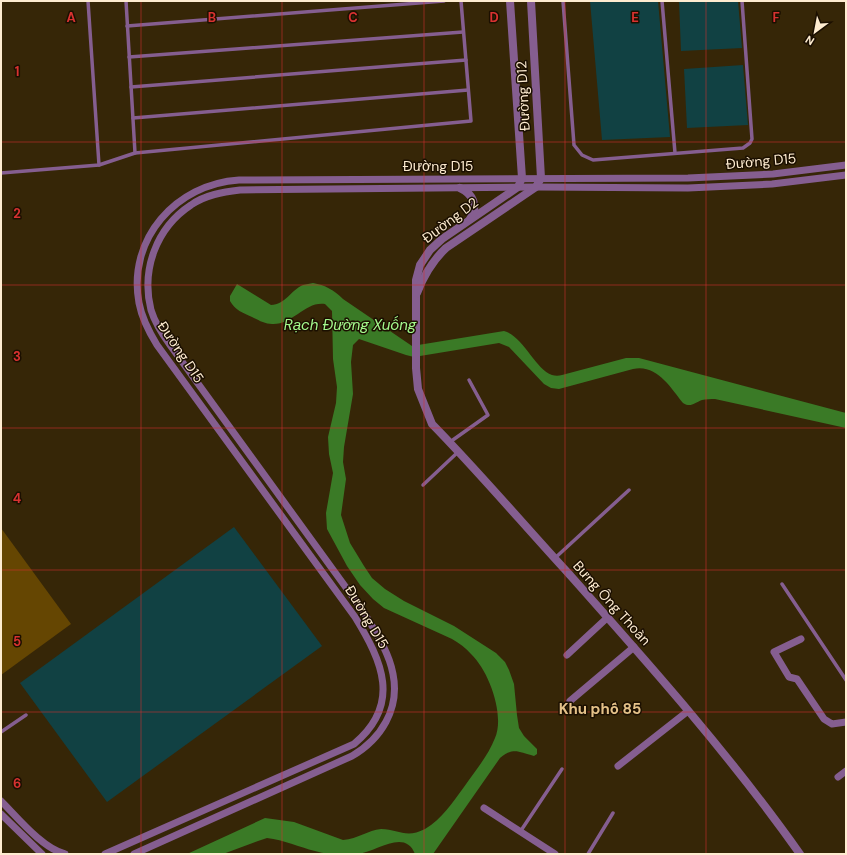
<svg xmlns="http://www.w3.org/2000/svg" width="847" height="855" viewBox="0 0 847 855" font-family="'DM Sans',sans-serif">
	<rect width="100%" height="100%" fill="#362607"/>
	<polygon fill="#654602" points="1,528 71,624 1,675"/>
	<path fill="#3a7a26" d="M 313,283 C 325,285 334,290 343,299 L 412,346 L 504,331 C 523,336 535,369 552,375 C 555,376 559,376 562,375 L 626,358 L 639,358 L 846,413 L 846,428 L 715,399 C 711,399 706,399 702,400 C 694,403 691,408 683,403 C 670,387 657,364 633,369 L 559,389 L 551,388 L 544,384 L 509,347 L 499,343 L 414,357 L 406,355 L 359,339 L 353,345 L 351,362 L 353,394 L 344,447 L 343,462 L 346,479 L 341,515 L 350,543 L 364,566 L 372,578 L 385,589 L 404,601 L 454,626 L 496,653 L 505,662 L 509,670 L 514,684 L 517,715 L 519,728 L 524,736 L 537,749 L 537,754 L 534,756 C 518,752 514,747 500,758 L 433,854 L 415,854 C 405,828 376,852 358,854 C 344,855 328,855 315,851 C 299,847 284,840 267,838 L 258,841 L 223,854 L 187,854 L 265,818 L 294,822 L 343,840 C 358,839 368,830 381,829 C 398,829 406,839 425,829 C 442,819 452,803 464,787 C 475,771 488,756 495,738 C 505,715 489,671 471,654 C 466,648 459,643 452,639 L 384,608 L 373,599 L 360,585 L 347,566 L 327,529 L 326,513 L 333,473 L 329,454 L 328,437 L 336,403 L 337,387 L 333,359 L 332,311 L 325,304 C 305,301 293,325 272,324 C 265,324 258,320 252,317 C 243,313 235,310 230,301 L 230,296 L 237,284 L 271,305 C 285,305 291,290 303,285 C 306,284 310,284 313,283 Z"/>
	<g fill="#114143">
		<polygon points="590,1 658,1 670,137 602,140"/>
		<polygon points="679,1 738,1 742,48 681,51"/>
		<polygon points="743,65 748,125 687,128 684,69"/>
		<polygon points="234,527 322,646 107,802 20,683"/>
	</g>
	<g fill="none" stroke-linecap="round" stroke-linejoin="round">
		<g stroke="#855e90" stroke-width="3.5">
			<polyline points="88,1 99,165"/>
			<polyline points="126,1 135,153"/>
			<polyline points="563,1 574,145 582,155 593,160 743,148 750,143 752,139 742,1"/>
			<polyline points="662,1 675,153"/>
			<polyline points="127,26 444,1"/>
			<polyline points="129,57 463,32"/>
			<polyline points="131,87 466,60"/>
			<polyline points="133,118 468,90"/>
			<polyline points="1,173 99,165 135,153 471,121 461,1"/>
			<polyline points="450,442 488,415 469,380"/>
			<polyline points="423,485 458,452"/>
			<polyline points="555,558 629,490"/>
			<polyline points="782,584 846,680"/>
			<polyline points="1,732 26,715"/>
			<polyline points="520,832 562,769"/>
			<polyline points="588,854 613,813"/>
		</g>
		<g stroke="#855e90" stroke-width="7">
			<polyline points="801,639 774,652 789,677 797,679 824,719 832,724 846,722"/>
			<polyline points="567,655 608,617"/>
			<polyline points="570,701 634,647"/>
			<polyline points="618,766 688,711"/>
			<polyline points="838,777 846,771"/>
			<path d="M 1,801 C 18,818 42,848 65,854"/>
			<polyline points="484,808 555,854"/>
			<polyline points="1,814 42,854"/>
			<path d="M 105,854 L 354,744 C 402,704 382,661 355,617 L 157,345 C 149,332 142,319 139,303 C 127,239 176,184 239,180 L 688,178 L 773,174 L 846,165"/>
			<path d="M 134,854 L 352,756 C 381,739 400,709 393,674 C 389,652 375,631 363,611 L 170,345 C 162,334 155,323 151,310 C 141,270 156,228 191,205 C 205,195 223,192 240,190 L 536,187 L 688,188 L 772,184 L 846,175"/>
		</g>
		<g stroke="#855e90" stroke-width="8">
			<path d="M 510,1 L 522,178 L 518,187 L 442,239 L 430,250 L 420,265 L 416,280 L 416,368 L 418,389 L 432,424 C 479,472 523,524 569,574 C 649,664 730,755 800,854"/>
			<path d="M 460,188 C 473,194 479,206 470,219"/>
			<path d="M 417,293 C 424,275 432,261 446,248 L 536,187 L 541,178 L 531,1"/>
		</g>
	</g>
	<path fill="none" stroke="#d83230" stroke-width="1" stroke-opacity="0.55" d="M 141,1 L 141,854M 282,1 L 282,854M 424,1 L 424,854M 565,1 L 565,854M 706,1 L 706,854M 1,142 L 846,142M 1,285 L 846,285M 1,428 L 846,428M 1,570 L 846,570M 1,712 L 846,712"/>
	<g text-anchor="middle" dominant-baseline="central" stroke-width="3" stroke-linejoin="round" paint-order="stroke">
		<g font-size="14" fill="#feecd0" stroke="#1b0f00">
			<text transform="translate(523 96) rotate(-93)">Đường D12</text>
			<text transform="translate(761 161) rotate(-5)">Đường D15</text>
			<text x="438" y="166">Đường D15</text>
			<text transform="translate(450 220) rotate(-37)">Đường D2</text>
			<text transform="translate(181 352) rotate(56)">Đường D15</text>
			<text transform="translate(612 603) rotate(48)">Bưng Ông Thoàn</text>
			<text transform="translate(367 617) rotate(59)">Đường D15</text>
		</g>
		<g font-size="15" font-style="italic" fill="#a4fa8d" stroke="#1b0f00">
			<text x="350" y="325">Rạch Đường Xuống</text>
		</g>
		<g font-size="15" font-weight="bold" fill="#e4c188" stroke="#1b0f00">
			<text x="600" y="709">Khu phố 85</text>
		</g>
	</g>
	<g font-size="13" text-anchor="middle" font-weight="bold" fill="#d83230" stroke="#1b0f00" stroke-width="3" stroke-linejoin="round" paint-order="stroke">
		<text x="71" y="22">A</text>
		<text x="212" y="22">B</text>
		<text x="353" y="22">C</text>
		<text x="494" y="22">D</text>
		<text x="635" y="22">E</text>
		<text x="776" y="22">F</text>
		<text x="17" y="76">1</text>
		<text x="17" y="218">2</text>
		<text x="17" y="361">3</text>
		<text x="17" y="503">4</text>
		<text x="17" y="646">5</text>
		<text x="17" y="788">6</text>
	</g>
	<rect width="847" height="855" fill="none" stroke="#feecd0" stroke-width="4"/>
	<g transform="translate(815 32) rotate(212)" stroke="#1b0f00" stroke-width="3" paint-order="stroke">
	<path d="M0-3L7 15L0 10L-7 15Z" fill="#feecd0"/>
	<text y="-6" font-size="11" font-weight="bold" text-anchor="middle" fill="#feecd0">N</text>
	</g>
</svg>
